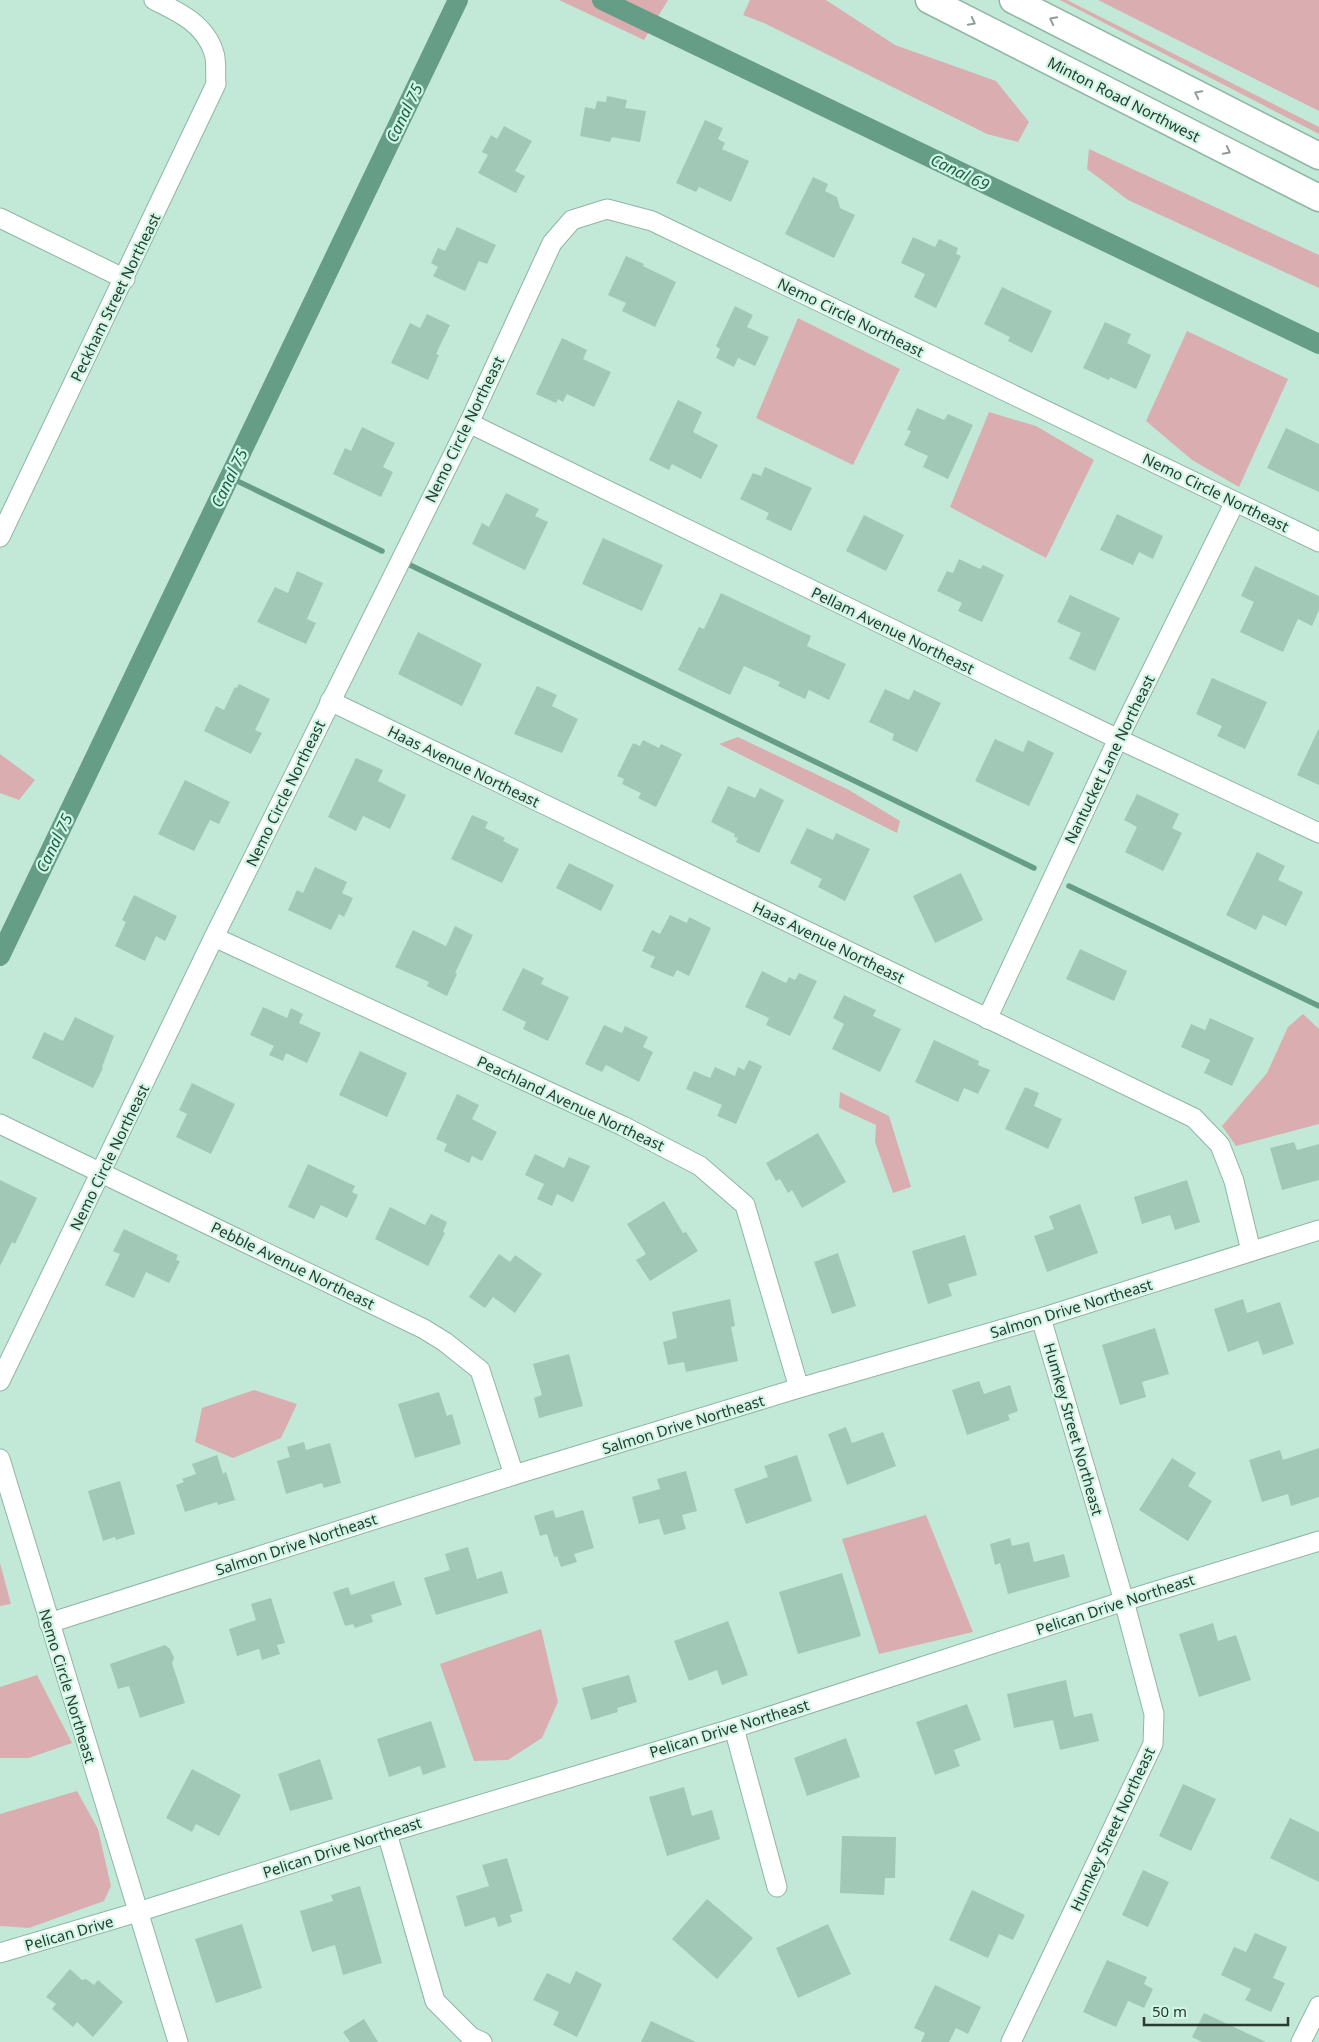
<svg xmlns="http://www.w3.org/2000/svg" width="1319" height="2042" viewBox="0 0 1319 2042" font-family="'Noto Sans',sans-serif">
	<rect width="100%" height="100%" fill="#c2e9d7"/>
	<g fill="#daaeb0">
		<polygon points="559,0 668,0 644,40"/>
		<polygon points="750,0 826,0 895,45 996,81 1029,122 1018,142 987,134 764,23 743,15"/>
		<polygon points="1060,0 1067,0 1319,127 1319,134"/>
		<polygon points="1098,0 1319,0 1319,111"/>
		<polygon points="1089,149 1319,255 1319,288 1128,200 1087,169"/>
		<polygon points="798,318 900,369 853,465 756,418"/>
		<polygon points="1187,331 1288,379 1239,487 1192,460 1146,421"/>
		<polygon points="989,412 1036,426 1094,460 1046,558 950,507"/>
		<polygon points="738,737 849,790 900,821 897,833 719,744"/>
		<polygon points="0,754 35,780 19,800 0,793"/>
		<polygon points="1303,1014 1319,1029 1319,1124 1236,1146 1222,1126 1267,1073 1288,1027"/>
		<polygon points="840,1092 889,1116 911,1187 893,1193 875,1142 876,1125 839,1108"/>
		<polygon points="254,1390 297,1404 281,1438 233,1458 195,1442 202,1408"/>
		<polygon points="926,1515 973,1632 879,1654 842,1539"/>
		<polygon points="0,1563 11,1604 0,1606"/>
		<polygon points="541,1629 558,1702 542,1738 508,1760 474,1761 440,1664"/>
		<polygon points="37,1675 72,1743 29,1758 0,1758 0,1687"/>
		<polygon points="77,1791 98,1829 111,1886 104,1901 29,1928 0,1926 0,1814"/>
	</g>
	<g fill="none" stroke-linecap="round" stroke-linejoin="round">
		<g stroke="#669d86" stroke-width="5.5">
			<polyline points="229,477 382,551"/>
			<polyline points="410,565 1034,868"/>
			<polyline points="1069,886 1319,1006"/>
		</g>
		<g stroke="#669d86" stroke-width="20">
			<polyline points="602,0 1319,344"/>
			<polyline points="0,956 458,0"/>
		</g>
	</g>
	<g fill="#a1c8b6">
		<polygon points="607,96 627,100 625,108 646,111 640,142 612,137 610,142 580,136 585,107 595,109 597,101 606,102"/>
		<polygon points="705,120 723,128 718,139 725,143 722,149 749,161 731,202 699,187 696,192 676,183"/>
		<polygon points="504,126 532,141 515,171 525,176 516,193 478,173 488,155 482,152 491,135 497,139"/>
		<polygon points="813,177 828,184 825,191 837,197 840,208 855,215 834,258 785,234"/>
		<polygon points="457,227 496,245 487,264 479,261 465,291 433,276 438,267 431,263 438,248 445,251"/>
		<polygon points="913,237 935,247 939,239 958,248 956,254 961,256 936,308 914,297 925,274 901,263"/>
		<polygon points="626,256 644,264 643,266 676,282 655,327 622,311 626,303 608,295"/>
		<polygon points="1002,287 1052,311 1032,353 1008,341 1010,337 984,324"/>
		<polygon points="735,306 753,315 747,327 769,337 755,366 738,358 734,367 716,358 720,349 716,346"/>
		<polygon points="427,314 450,325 436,354 439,355 428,380 391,363 410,323 420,328"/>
		<polygon points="1105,322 1131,334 1127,343 1151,355 1136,389 1110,377 1109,380 1083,368"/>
		<polygon points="562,338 587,350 583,359 611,372 594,407 567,394 563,402 558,399 556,403 536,394"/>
		<polygon points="678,400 702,412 693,432 718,445 701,479 672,464 669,470 649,460"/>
		<polygon points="917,408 944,420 948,414 973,425 948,479 923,467 928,456 904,445 911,431 907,430"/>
		<polygon points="362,427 395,443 383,467 393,472 381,497 333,474 345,448 351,451"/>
		<polygon points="1286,428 1319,444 1319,492 1267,468"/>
		<polygon points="765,467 812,488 791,531 766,519 769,513 740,499 753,473 761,476"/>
		<polygon points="506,493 539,509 535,516 548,522 525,570 472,544 482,523 489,527"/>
		<polygon points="1117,514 1163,536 1153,559 1139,552 1133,565 1100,550"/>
		<polygon points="864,515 904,535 886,571 846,551"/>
		<polygon points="603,538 663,565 642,611 582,584"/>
		<polygon points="959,559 980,569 983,565 1004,575 982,622 958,611 962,603 937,591 947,571 953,573"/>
		<polygon points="1255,566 1319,596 1319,610 1312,626 1298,619 1283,652 1240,632 1254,602 1241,596"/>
		<polygon points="297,571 323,583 307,619 316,623 306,644 257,622 275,587 288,593"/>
		<polygon points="721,593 811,636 807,646 846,664 829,700 809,690 805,699 778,686 780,682 744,666 730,695 678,670 699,627 704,629"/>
		<polygon points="1070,595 1120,618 1095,671 1069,659 1081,633 1057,622"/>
		<polygon points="418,632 482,664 462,706 398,674"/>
		<polygon points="1212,678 1267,702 1245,749 1217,736 1222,726 1196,714"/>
		<polygon points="239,684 270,699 255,730 262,733 251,754 204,731 216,706 224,710 235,687 237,688"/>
		<polygon points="537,686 557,695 552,706 578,719 562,753 514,734"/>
		<polygon points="885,689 909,700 914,690 941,703 917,752 892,740 894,734 869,722"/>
		<polygon points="1319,728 1319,785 1297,775"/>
		<polygon points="995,739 1023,752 1028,740 1054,753 1029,806 975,781"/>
		<polygon points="643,740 659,748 661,744 682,754 656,807 638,798 641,793 622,784 624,779 617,776 633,743 640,746"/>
		<polygon points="356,758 383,770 378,781 406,795 390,829 363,816 356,831 328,817"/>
		<polygon points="185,780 230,802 219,824 210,820 194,851 158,834"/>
		<polygon points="728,786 755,798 760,788 784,800 759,853 736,842 738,838 734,837 735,834 711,822"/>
		<polygon points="1137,794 1179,814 1172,828 1182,833 1163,871 1125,852 1137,827 1124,820"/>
		<polygon points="472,815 488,822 485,828 505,838 503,841 519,849 502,883 451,859"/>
		<polygon points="807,828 833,840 836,833 870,849 845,901 818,887 822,879 790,863"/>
		<polygon points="1257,852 1285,866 1278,880 1303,892 1286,926 1263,915 1256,930 1226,915"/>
		<polygon points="569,863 614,885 601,911 556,888"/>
		<polygon points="315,867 347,882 342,893 353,898 344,917 339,914 331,930 288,910 297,890 303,893"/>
		<polygon points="961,873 983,920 935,943 913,896"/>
		<polygon points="134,895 177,916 165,941 156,936 145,961 115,946 126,922 122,920"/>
		<polygon points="670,915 687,923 689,917 711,928 689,976 677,970 673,977 650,967 655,957 642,951 652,930 660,934"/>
		<polygon points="455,926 473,935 455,973 457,974 447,996 427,986 429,982 395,967 413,930 446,946"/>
		<polygon points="1080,949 1127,971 1114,1001 1066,979"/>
		<polygon points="523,968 544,978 541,984 569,997 548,1041 523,1029 526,1022 502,1010"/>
		<polygon points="762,971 786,983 789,977 795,980 799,973 817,981 790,1036 766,1025 769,1018 745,1007"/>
		<polygon points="844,995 876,1010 873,1016 901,1029 880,1072 832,1049 844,1024 833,1018"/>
		<polygon points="263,1007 287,1018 291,1008 303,1014 299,1023 321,1033 307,1063 286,1053 283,1061 269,1055 274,1046 250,1035"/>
		<polygon points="75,1017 114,1036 102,1067 103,1068 93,1088 32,1058 44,1032 63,1041"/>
		<polygon points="1210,1018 1254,1038 1232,1086 1204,1073 1210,1060 1181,1047 1191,1024 1205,1030"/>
		<polygon points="604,1025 622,1033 625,1026 648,1037 643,1047 653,1052 639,1082 606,1065 602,1072 585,1064"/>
		<polygon points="934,1040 979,1061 978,1065 990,1070 978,1094 964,1088 958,1102 915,1082"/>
		<polygon points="360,1051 407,1073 387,1117 339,1095"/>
		<polygon points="749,1060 762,1066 736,1124 717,1116 722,1105 686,1089 694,1071 710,1078 715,1067 735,1076 738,1067 744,1070"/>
		<polygon points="192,1083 235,1104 211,1154 176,1137 187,1114 179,1110"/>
		<polygon points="1025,1087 1039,1093 1034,1106 1062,1119 1048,1149 1005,1129"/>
		<polygon points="457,1094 479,1105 472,1119 497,1132 482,1161 472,1156 469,1163 444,1151 447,1144 436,1139"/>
		<polygon points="818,1133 846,1182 802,1208 792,1190 788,1193 780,1179 776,1181 766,1163"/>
		<polygon points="1294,1142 1297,1150 1319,1144 1319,1180 1282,1190 1270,1148"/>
		<polygon points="535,1154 564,1168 569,1157 590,1166 573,1202 557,1194 552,1206 537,1199 544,1184 525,1175"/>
		<polygon points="308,1164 355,1186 352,1192 358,1195 347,1218 321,1205 314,1219 288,1207"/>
		<polygon points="0,1180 37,1198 15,1244 12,1242 0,1266"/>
		<polygon points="1187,1180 1200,1222 1175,1230 1170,1215 1142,1224 1134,1197"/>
		<polygon points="664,1201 683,1233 686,1232 698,1251 650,1281 636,1260 646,1254 627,1224"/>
		<polygon points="1080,1204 1098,1253 1047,1272 1034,1236 1054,1229 1049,1216"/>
		<polygon points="390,1207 425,1225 431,1214 447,1222 443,1232 445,1233 428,1266 375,1239"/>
		<polygon points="124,1229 178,1255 176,1260 180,1261 169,1283 146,1272 134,1298 105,1285 120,1254 113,1251"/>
		<polygon points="965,1235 977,1275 948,1284 952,1296 928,1304 912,1251"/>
		<polygon points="838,1253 856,1306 832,1314 814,1262"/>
		<polygon points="499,1254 510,1262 515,1255 542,1274 515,1313 493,1297 485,1308 469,1297"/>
		<polygon points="730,1299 735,1326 731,1327 738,1361 686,1372 684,1362 668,1365 663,1342 677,1338 672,1312"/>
		<polygon points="1243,1299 1247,1313 1280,1302 1294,1344 1263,1355 1258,1341 1228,1352 1214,1309"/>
		<polygon points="1155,1328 1169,1374 1142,1382 1146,1397 1120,1405 1102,1345"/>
		<polygon points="569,1354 583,1406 539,1418 534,1398 542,1395 533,1364"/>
		<polygon points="979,1381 984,1394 1010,1385 1018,1411 1008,1415 1010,1420 967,1435 952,1390"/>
		<polygon points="439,1392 447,1416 452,1414 461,1444 415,1458 398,1404"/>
		<polygon points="846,1427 852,1443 883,1432 896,1466 847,1485 828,1434"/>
		<polygon points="304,1442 306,1450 330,1443 341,1483 324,1488 322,1483 286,1494 277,1461 290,1457 287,1447"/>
		<polygon points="1319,1448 1319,1497 1291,1506 1288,1494 1262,1502 1249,1460 1280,1450 1283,1460"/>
		<polygon points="217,1455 223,1474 226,1472 235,1500 218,1505 217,1502 185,1512 176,1485 184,1482 182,1479 196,1474 192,1464"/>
		<polygon points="797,1455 812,1501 746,1524 734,1489 768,1477 764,1466"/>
		<polygon points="1172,1458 1196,1473 1188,1486 1212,1501 1188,1541 1139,1510"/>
		<polygon points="686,1471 697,1511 682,1515 686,1529 664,1535 659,1519 639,1524 632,1497 660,1489 657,1479"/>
		<polygon points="120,1481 135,1534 116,1540 115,1537 103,1541 88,1491"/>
		<polygon points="553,1510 556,1518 583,1510 594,1548 574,1554 577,1562 561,1567 557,1556 554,1557 547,1534 540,1536 534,1516"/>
		<polygon points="1010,1538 1012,1546 1029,1542 1034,1562 1064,1554 1070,1577 1008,1594 1000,1563 995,1565 990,1544"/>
		<polygon points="468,1547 477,1579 502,1571 508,1593 436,1615 424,1578 450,1570 445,1554"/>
		<polygon points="842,1573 861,1636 798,1654 779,1592"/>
		<polygon points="394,1581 402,1605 371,1615 373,1622 355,1628 353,1624 345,1626 333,1592 348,1587 351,1595"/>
		<polygon points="271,1598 285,1643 277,1645 280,1654 262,1660 259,1649 237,1656 229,1629 256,1620 251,1604"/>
		<polygon points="728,1621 748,1675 722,1685 717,1670 689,1681 674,1641"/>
		<polygon points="1213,1623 1218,1641 1236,1635 1251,1680 1199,1697 1179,1634"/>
		<polygon points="165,1645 170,1649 174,1658 172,1663 185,1703 140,1718 129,1686 118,1689 110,1664"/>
		<polygon points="629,1675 637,1702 617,1708 618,1712 591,1720 582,1688"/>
		<polygon points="1066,1680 1074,1717 1092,1713 1099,1741 1060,1750 1053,1720 1014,1728 1007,1694"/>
		<polygon points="967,1704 981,1740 954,1750 960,1766 935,1775 916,1722"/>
		<polygon points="431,1721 446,1767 423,1775 420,1766 389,1777 377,1739"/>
		<polygon points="846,1738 860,1777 807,1796 794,1758"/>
		<polygon points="320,1759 333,1799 290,1811 278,1774"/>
		<polygon points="192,1769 241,1795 219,1836 196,1824 192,1832 166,1818"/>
		<polygon points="1183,1784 1216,1799 1191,1851 1159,1836"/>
		<polygon points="684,1787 692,1816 712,1810 720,1839 667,1856 649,1797"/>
		<polygon points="1290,1818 1319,1832 1319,1882 1270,1858"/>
		<polygon points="842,1836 896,1837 895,1878 885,1878 884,1895 840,1893"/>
		<polygon points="507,1858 523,1911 510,1915 512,1922 498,1927 495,1917 465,1927 456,1896 489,1886 482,1865"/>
		<polygon points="1143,1870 1169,1882 1148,1927 1122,1915"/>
		<polygon points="360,1886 382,1963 343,1975 335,1945 312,1952 300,1911 333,1901 331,1895"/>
		<polygon points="972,1890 1025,1915 1013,1940 999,1934 988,1958 949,1940"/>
		<polygon points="707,1899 753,1938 717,1979 672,1939"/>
		<polygon points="242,1924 262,1988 216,2003 195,1939"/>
		<polygon points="828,1924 851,1974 798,1998 776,1948"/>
		<polygon points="1255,1933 1287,1947 1273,1978 1285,1983 1271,2012 1245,2000 1251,1989 1221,1975 1234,1947 1246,1952"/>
		<polygon points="1107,1960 1147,1977 1144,1984 1153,1989 1144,2008 1128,2001 1116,2027 1083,2012"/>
		<polygon points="70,1969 82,1980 86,1979 94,1985 98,1980 123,2002 93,2037 77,2022 73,2027 52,2009 56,2004 46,1997"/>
		<polygon points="576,1971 602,1984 577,2037 553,2025 559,2012 533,2000 547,1973 570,1984"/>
		<polygon points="935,1985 981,2007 968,2034 956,2028 949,2042 921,2042 925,2033 914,2028"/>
		<polygon points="1204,2013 1266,2042 1202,2042 1192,2037"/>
		<polygon points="364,2019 378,2042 350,2042 343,2032"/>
		<polygon points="651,2021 696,2042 641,2042"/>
	</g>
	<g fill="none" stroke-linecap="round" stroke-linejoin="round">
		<g stroke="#8fb5a4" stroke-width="21">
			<g id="street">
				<polyline points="0,218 125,279"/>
				<polyline points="469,423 1118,739 1319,833"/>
				<path d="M 0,537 L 216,84 C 215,75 217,62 214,53 C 205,24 179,12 154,0"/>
				<polyline points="330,701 1194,1118 1220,1145 1234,1181 1251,1251"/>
				<polyline points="214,937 623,1126 700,1166 745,1205 799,1388"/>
				<polyline points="987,1019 1118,739 1235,502"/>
				<polyline points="0,1124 424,1329 445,1342 480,1370 514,1475"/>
				<polyline points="0,1381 214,937 469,423 552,243 572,220 607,209 652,221 1319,542"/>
				<polyline points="0,1459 178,2042"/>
				<polyline points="49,1623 514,1475 799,1388 1041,1318 1319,1230"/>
				<polyline points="734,1728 777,1887"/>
				<polyline points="387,1833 435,2001 471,2037 482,2042"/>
				<polyline points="0,1953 138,1912 387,1833 734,1728 1124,1601 1319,1541"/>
				<polyline points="1011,2042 1153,1744 1154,1714 1124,1601 1041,1318"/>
				<polyline points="1301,2042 1319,2006"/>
			</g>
		</g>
		<g stroke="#8fb5a4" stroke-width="29">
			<g id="secondary">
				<polyline points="929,0 1319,198"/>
				<polyline points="1013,0 1319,156"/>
			</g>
		</g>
		<use href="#street" stroke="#fff" stroke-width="19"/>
		<use href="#secondary" stroke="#fff" stroke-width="26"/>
	</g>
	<defs><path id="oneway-chevron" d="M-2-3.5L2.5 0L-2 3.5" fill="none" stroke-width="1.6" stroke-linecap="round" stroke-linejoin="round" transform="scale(1.25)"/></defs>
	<g stroke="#949c99">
		<use href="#oneway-chevron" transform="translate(1053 20) rotate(-153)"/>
		<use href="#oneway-chevron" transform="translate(972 22) rotate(27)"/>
		<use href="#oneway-chevron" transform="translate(1198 94) rotate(-153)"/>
		<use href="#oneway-chevron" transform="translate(1227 151) rotate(27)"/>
	</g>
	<g text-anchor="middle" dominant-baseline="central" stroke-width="4.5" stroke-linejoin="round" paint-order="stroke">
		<g font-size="15" fill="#2a3a33" stroke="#cff7e4">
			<text transform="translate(1124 99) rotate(27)">Minton Road Northwest</text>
			<text transform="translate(115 297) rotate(-64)">Peckham Street Northeast</text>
			<text transform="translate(851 317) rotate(26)">Nemo Circle Northeast</text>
			<text transform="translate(464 429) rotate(-64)">Nemo Circle Northeast</text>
			<text transform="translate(1216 492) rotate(26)">Nemo Circle Northeast</text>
			<text transform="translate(893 630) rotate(26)">Pellam Avenue Northeast</text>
			<text transform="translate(1109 759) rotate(-64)">Nantucket Lane Northeast</text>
			<text transform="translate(464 766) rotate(26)">Haas Avenue Northeast</text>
			<text transform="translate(285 793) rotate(-64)">Nemo Circle Northeast</text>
			<text transform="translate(829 942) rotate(26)">Haas Avenue Northeast</text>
			<text transform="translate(571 1103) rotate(25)">Peachland Avenue Northeast</text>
			<text transform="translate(109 1157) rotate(-64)">Nemo Circle Northeast</text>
			<text transform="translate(293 1265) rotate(26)">Pebble Avenue Northeast</text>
			<text transform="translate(1071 1308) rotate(-17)">Salmon Drive Northeast</text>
			<text transform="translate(683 1424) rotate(-17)">Salmon Drive Northeast</text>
			<text transform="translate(1074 1429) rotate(74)">Humkey Street Northeast</text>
			<text transform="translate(296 1544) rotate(-18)">Salmon Drive Northeast</text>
			<text transform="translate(1115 1604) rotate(-18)">Pelican Drive Northeast</text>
			<text transform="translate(68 1686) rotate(73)">Nemo Circle Northeast</text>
			<text transform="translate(729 1728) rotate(-17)">Pelican Drive Northeast</text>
			<text transform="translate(1112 1829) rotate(-65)">Humkey Street Northeast</text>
			<text transform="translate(342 1847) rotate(-18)">Pelican Drive Northeast</text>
			<text transform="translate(69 1933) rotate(-16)">Pelican Drive</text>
		</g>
		<g font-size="16" font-style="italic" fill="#1c6048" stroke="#cff7e4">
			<text transform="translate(404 113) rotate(-64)">Canal 75</text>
			<text transform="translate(960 172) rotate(26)">Canal 69</text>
			<text transform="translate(229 478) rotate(-64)">Canal 75</text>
			<text transform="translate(54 843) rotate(-64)">Canal 75</text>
		</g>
	</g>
	<path d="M1144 2017v8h144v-8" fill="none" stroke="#2a3a33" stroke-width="2.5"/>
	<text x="1152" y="2017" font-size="15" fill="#2a3a33" stroke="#cff7e4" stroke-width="4" paint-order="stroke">50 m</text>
</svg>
